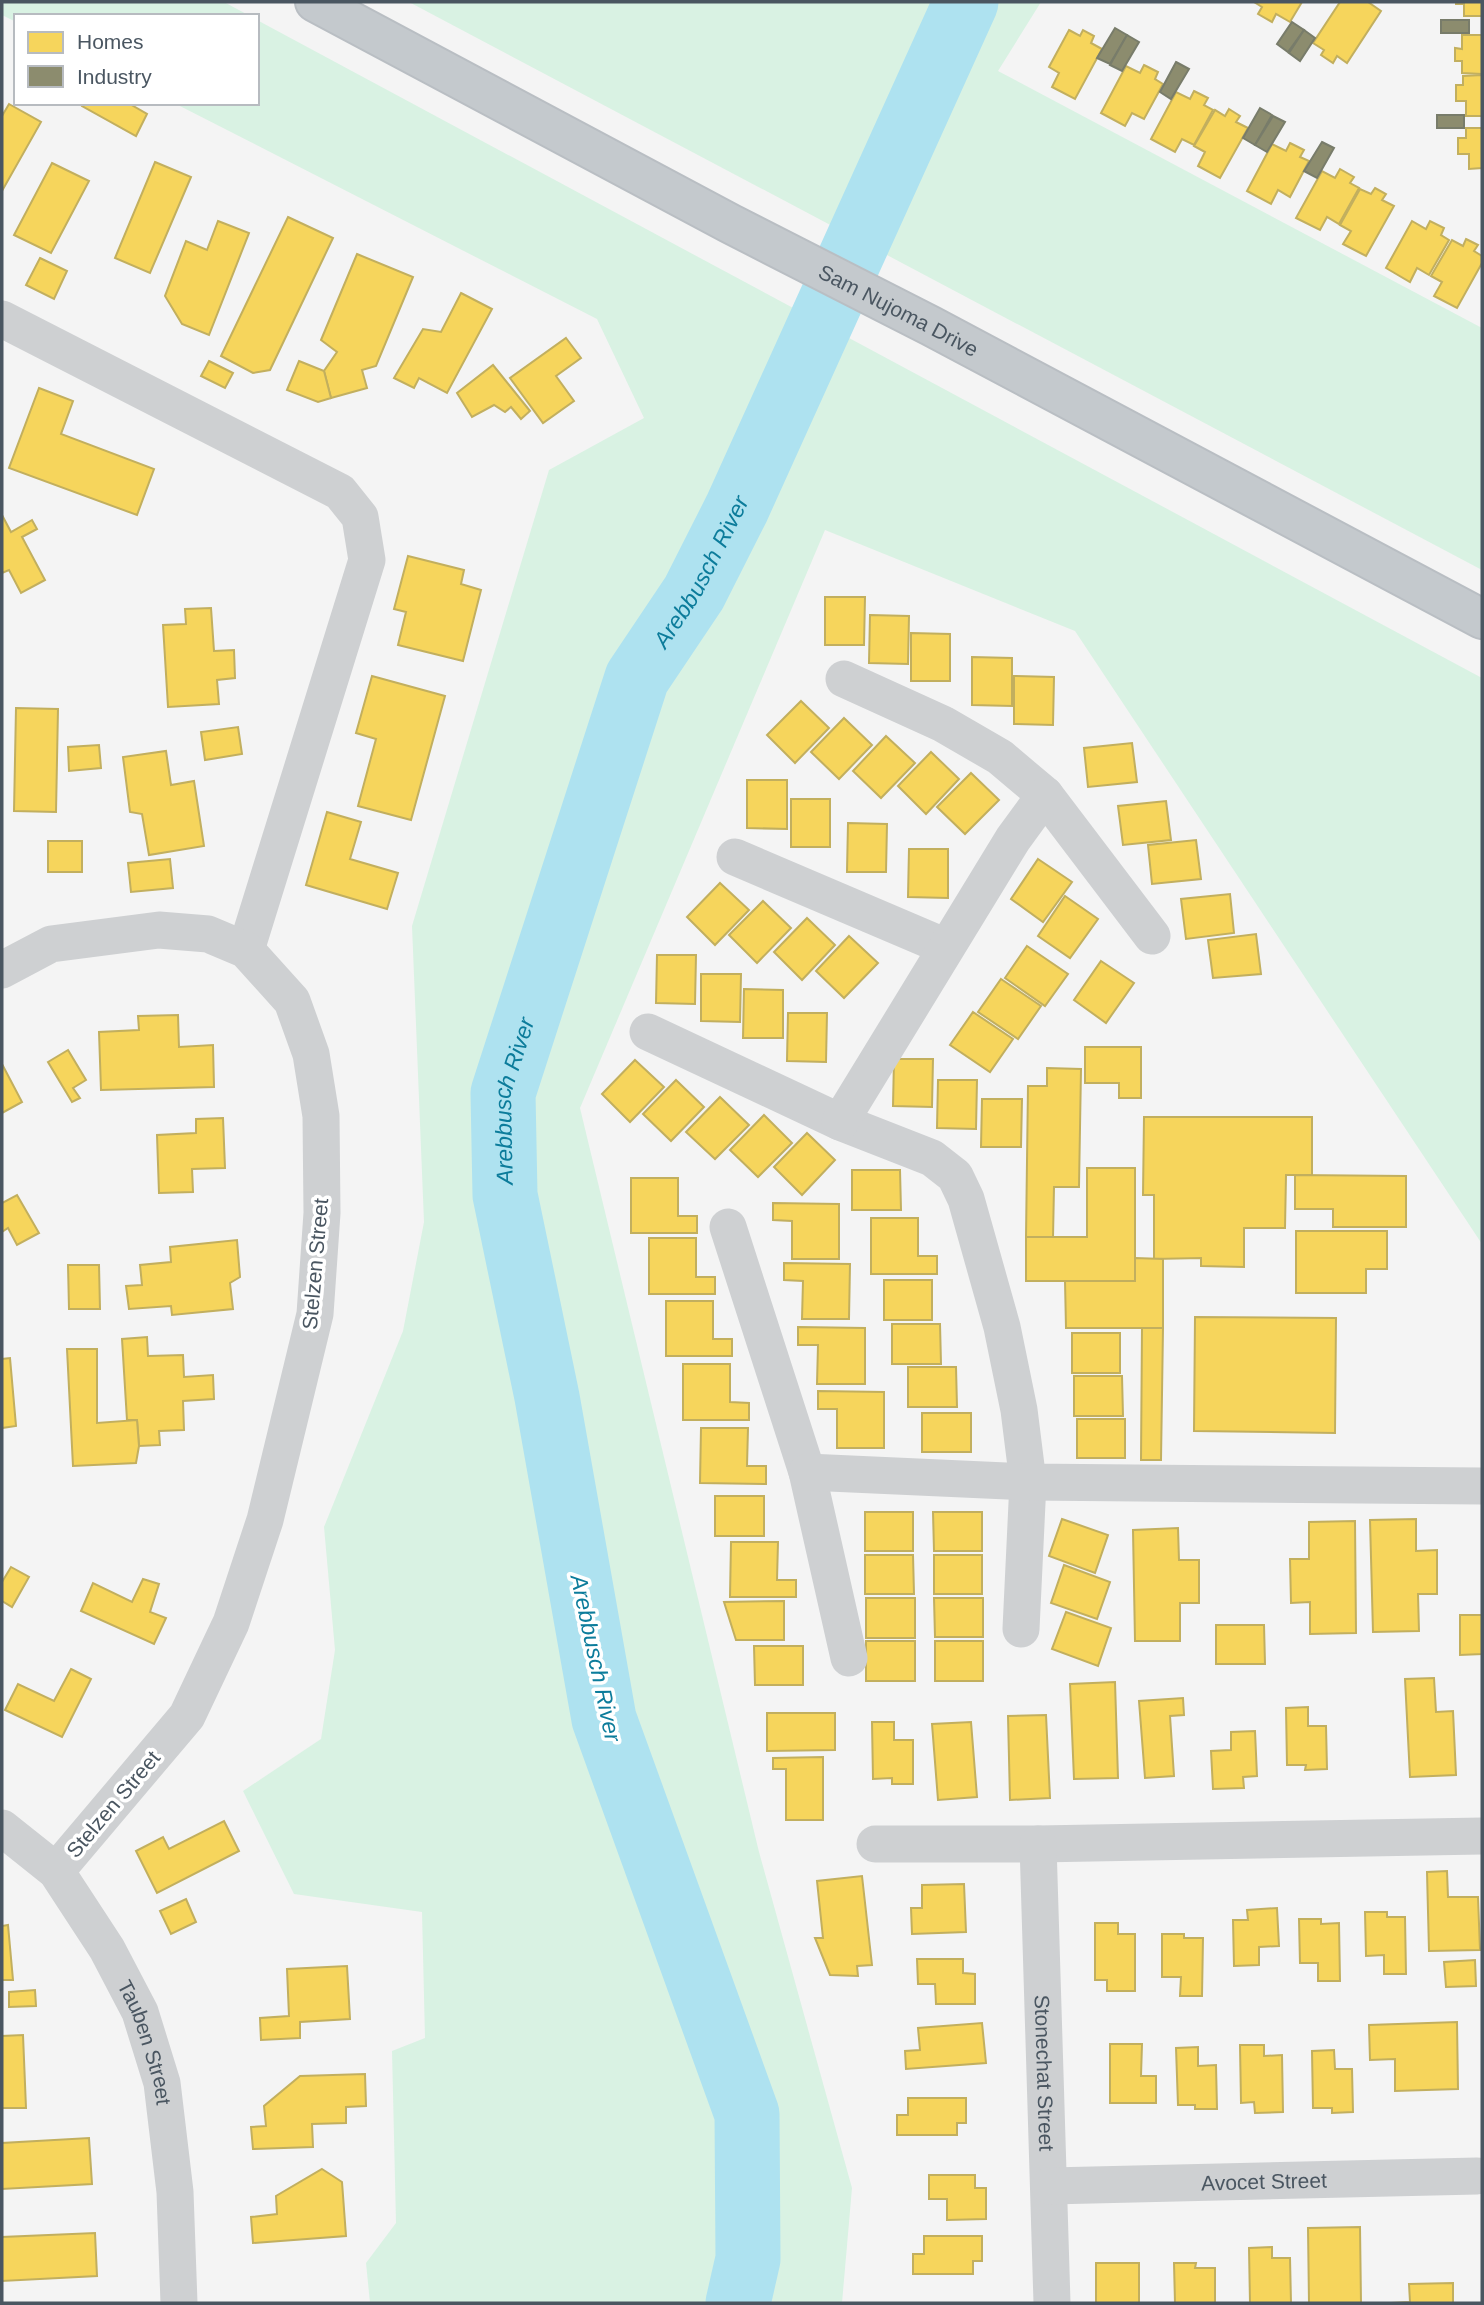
<svg xmlns="http://www.w3.org/2000/svg" width="1484" height="2305" viewBox="0 0 1484 2305" font-family="Helvetica,sans-serif">
	<rect width="100%" height="100%" fill="#f4f4f4"/>
	<g fill="#d9f2e3">
		<polygon points="2,2 224,2 250,16 16,16 16,22 2,15"/>
		<polygon points="409,2 1041,2 998,71 1482,328 1482,570"/>
		<polygon points="257,20 1482,678 1482,1244 1075,631 825,530 580,1108 759,1852 852,2188 842,2303 370,2303 366,2263 396,2223 392,2051 425,2038 422,1912 294,1894 243,1791 321,1739 335,1650 324,1527 403,1331 424,1222 412,926 549,470 644,418 597,319 174,103 257,103"/>
	</g>
	<g fill="#f6d55c" stroke="#c2af5e" stroke-width="2">
		<polygon points="1254,2 1302,2 1290,22 1276,14 1272,22 1258,14 1262,7"/>
		<polygon points="1340,2 1368,2 1381,11 1347,63 1337,56 1333,63 1321,55 1324,50 1313,43"/>
		<polygon points="1456,2 1482,2 1482,16 1464,16 1464,4 1456,4"/>
		<polygon points="1069,30 1080,36 1083,30 1094,36 1091,43 1102,49 1075,99 1052,87 1059,73 1049,67"/>
		<polygon points="1462,35 1482,35 1482,74 1462,73 1462,61 1455,61 1455,48 1462,49"/>
		<polygon points="1144,65 1158,72 1155,79 1163,84 1144,119 1132,113 1125,126 1101,113 1126,66 1140,73"/>
		<polygon points="1482,75 1482,116 1466,116 1466,101 1456,101 1456,85 1463,85 1463,76"/>
		<polygon points="1194,91 1208,98 1204,105 1213,110 1194,145 1182,139 1175,152 1151,139 1176,92 1190,99"/>
		<polygon points="83,103 128,103 147,114 136,136 82,106"/>
		<polygon points="9,104 41,122 2,191 2,116"/>
		<polygon points="1229,109 1240,116 1236,122 1248,128 1220,178 1198,166 1205,152 1194,146 1215,110 1225,116"/>
		<polygon points="1466,128 1482,128 1482,168 1469,169 1469,154 1458,154 1458,138 1466,138"/>
		<polygon points="1290,143 1304,150 1300,157 1309,161 1290,197 1278,190 1271,204 1247,191 1272,144 1286,151"/>
		<polygon points="155,162 191,177 150,273 115,258"/>
		<polygon points="52,163 89,181 51,253 14,235"/>
		<polygon points="1340,169 1354,177 1350,183 1359,188 1339,224 1327,217 1320,230 1296,218 1322,171 1335,178"/>
		<polygon points="1375,188 1386,194 1382,200 1394,206 1366,256 1343,244 1351,231 1340,225 1360,189 1371,194"/>
		<polygon points="288,217 333,238 270,370 253,373 221,356"/>
		<polygon points="218,221 249,233 209,335 182,324 165,296 186,241 207,250"/>
		<polygon points="1412,221 1426,229 1430,221 1444,228 1441,235 1449,240 1429,275 1417,268 1410,282 1386,268"/>
		<polygon points="1466,239 1478,245 1474,251 1482,256 1482,263 1457,308 1434,296 1442,282 1431,276 1452,240 1463,246"/>
		<polygon points="357,254 413,277 376,366 362,370 367,388 331,398 324,371 337,352 321,340"/>
		<polygon points="40,258 67,271 54,299 26,285"/>
		<polygon points="461,293 492,309 447,393 419,378 414,388 394,378 423,329 441,332"/>
		<polygon points="566,338 581,358 556,376 574,401 543,423 510,378"/>
		<polygon points="209,361 233,373 225,388 201,376"/>
		<polygon points="299,361 324,371 331,398 318,402 287,390"/>
		<polygon points="493,365 530,411 521,419 511,407 505,412 494,405 472,417 457,393"/>
		<polygon points="39,388 73,401 61,434 154,469 137,515 9,468"/>
		<polygon points="2,515 11,532 32,520 37,529 22,537 45,580 21,593 9,570 2,573"/>
		<polygon points="408,556 464,570 461,584 481,590 463,661 398,645 406,612 394,609"/>
		<polygon points="825,597 865,597 864,645 825,645"/>
		<polygon points="211,608 214,651 234,650 235,678 217,680 219,704 168,707 163,625 186,624 185,609"/>
		<polygon points="870,615 909,616 908,664 869,663"/>
		<polygon points="911,633 950,634 950,681 911,681"/>
		<polygon points="972,657 1012,658 1012,706 972,705"/>
		<polygon points="372,676 445,696 411,820 358,806 376,739 356,733"/>
		<polygon points="1014,676 1054,677 1053,725 1014,724"/>
		<polygon points="801,701 829,728 795,763 767,735"/>
		<polygon points="16,708 58,709 56,812 14,811"/>
		<polygon points="844,718 872,745 839,779 811,752"/>
		<polygon points="238,727 242,754 205,760 201,732"/>
		<polygon points="886,736 915,763 881,798 853,771"/>
		<polygon points="1132,743 1137,782 1088,787 1084,748"/>
		<polygon points="99,745 101,768 69,771 68,747"/>
		<polygon points="166,751 171,785 194,781 204,846 149,855 142,814 130,812 123,757"/>
		<polygon points="931,752 959,779 926,814 898,786"/>
		<polygon points="971,773 999,800 965,834 937,807"/>
		<polygon points="747,780 787,780 787,829 747,828"/>
		<rect x="791" y="799" width="39" height="48"/>
		<polygon points="1166,801 1171,840 1123,845 1118,806"/>
		<polygon points="327,812 361,822 350,859 398,873 387,909 306,885"/>
		<polygon points="848,823 887,824 886,872 847,872"/>
		<polygon points="1196,840 1201,879 1152,884 1148,845"/>
		<rect x="48" y="841" width="34" height="31"/>
		<polygon points="909,849 948,849 948,898 908,897"/>
		<polygon points="170,859 173,888 131,892 128,863"/>
		<polygon points="1038,859 1072,882 1043,922 1011,899"/>
		<polygon points="720,883 749,910 715,945 687,917"/>
		<polygon points="1230,894 1234,933 1186,939 1181,899"/>
		<polygon points="1065,896 1098,919 1070,958 1038,936"/>
		<polygon points="763,901 791,928 757,963 729,935"/>
		<polygon points="807,918 835,945 802,980 774,952"/>
		<polygon points="1256,934 1261,974 1213,978 1208,940"/>
		<polygon points="849,936 878,963 844,998 816,971"/>
		<polygon points="1027,946 1068,974 1045,1006 1005,978"/>
		<polygon points="657,955 696,955 695,1004 656,1003"/>
		<polygon points="1101,961 1134,983 1106,1023 1074,1000"/>
		<polygon points="701,974 741,974 740,1022 701,1021"/>
		<polygon points="1001,979 1041,1006 1018,1039 978,1012"/>
		<polygon points="744,989 783,990 783,1038 743,1038"/>
		<polygon points="973,1012 1013,1039 990,1072 950,1045"/>
		<polygon points="788,1013 827,1013 826,1062 787,1061"/>
		<polygon points="178,1015 179,1047 213,1045 214,1087 101,1090 99,1032 139,1030 138,1016"/>
		<polygon points="1085,1047 1141,1047 1141,1098 1119,1098 1119,1083 1085,1083"/>
		<polygon points="68,1050 86,1080 73,1088 80,1098 72,1102 48,1062"/>
		<polygon points="894,1059 933,1059 932,1107 893,1106"/>
		<polygon points="635,1060 664,1087 630,1122 602,1094"/>
		<polygon points="2,1064 22,1102 2,1113"/>
		<polygon points="1047,1068 1081,1069 1079,1187 1054,1187 1053,1238 1026,1237 1028,1086 1047,1086"/>
		<polygon points="676,1080 704,1107 671,1141 643,1114"/>
		<polygon points="938,1080 977,1080 976,1129 937,1128"/>
		<polygon points="720,1097 749,1125 715,1159 686,1132"/>
		<polygon points="982,1099 1022,1099 1021,1147 981,1147"/>
		<polygon points="764,1115 792,1143 758,1177 730,1150"/>
		<polygon points="1144,1117 1312,1117 1312,1175 1286,1175 1285,1228 1244,1228 1244,1267 1201,1266 1201,1258 1154,1259 1154,1195 1143,1195"/>
		<polygon points="223,1118 225,1168 192,1169 193,1192 159,1193 157,1135 196,1133 196,1119"/>
		<polygon points="807,1133 835,1160 802,1195 774,1167"/>
		<polygon points="1087,1168 1135,1168 1135,1281 1026,1281 1026,1237 1087,1237"/>
		<polygon points="852,1170 900,1170 901,1210 852,1210"/>
		<polygon points="1295,1175 1406,1176 1406,1227 1333,1227 1333,1209 1295,1209"/>
		<polygon points="631,1178 678,1178 678,1216 697,1216 697,1233 631,1233"/>
		<polygon points="17,1195 39,1233 17,1245 8,1228 2,1232 2,1203"/>
		<polygon points="773,1203 839,1204 839,1259 792,1259 792,1221 773,1220"/>
		<polygon points="871,1218 918,1218 918,1256 937,1256 937,1274 871,1274"/>
		<polygon points="1296,1231 1387,1231 1387,1269 1366,1269 1366,1293 1296,1293"/>
		<polygon points="649,1238 696,1238 696,1277 715,1277 715,1294 649,1294"/>
		<polygon points="237,1240 240,1277 230,1283 233,1309 172,1315 171,1306 129,1309 126,1286 142,1285 140,1265 171,1262 170,1247"/>
		<polygon points="1135,1258 1163,1259 1163,1328 1066,1328 1065,1281 1135,1281"/>
		<polygon points="784,1263 850,1264 849,1319 802,1319 803,1281 784,1280"/>
		<polygon points="68,1265 99,1265 100,1309 69,1309"/>
		<rect x="884" y="1280" width="48" height="40"/>
		<polygon points="666,1301 713,1301 713,1339 732,1339 732,1356 666,1356"/>
		<polygon points="1195,1317 1336,1318 1335,1433 1194,1431"/>
		<polygon points="892,1324 940,1324 941,1364 892,1364"/>
		<polygon points="798,1327 865,1328 865,1384 817,1384 818,1345 798,1345"/>
		<polygon points="1142,1328 1163,1328 1161,1460 1141,1460"/>
		<rect x="1072" y="1333" width="48" height="40"/>
		<polygon points="147,1337 148,1356 183,1355 184,1377 213,1375 214,1399 183,1401 184,1430 159,1431 160,1445 139,1446 137,1420 127,1420 122,1339"/>
		<polygon points="67,1349 97,1349 97,1423 137,1420 139,1446 136,1463 73,1466"/>
		<polygon points="10,1358 16,1426 2,1428 2,1359"/>
		<polygon points="683,1364 730,1364 730,1402 749,1403 749,1420 683,1420"/>
		<polygon points="908,1367 956,1367 957,1407 908,1407"/>
		<polygon points="1074,1376 1122,1376 1123,1416 1074,1416"/>
		<polygon points="818,1391 884,1392 884,1448 837,1448 837,1409 818,1409"/>
		<rect x="922" y="1413" width="49" height="39"/>
		<rect x="1077" y="1419" width="48" height="39"/>
		<polygon points="701,1428 748,1428 747,1466 766,1466 766,1484 700,1483"/>
		<rect x="715" y="1496" width="49" height="40"/>
		<rect x="865" y="1512" width="48" height="39"/>
		<polygon points="933,1512 982,1512 982,1551 934,1551"/>
		<polygon points="1062,1519 1108,1535 1095,1573 1049,1556"/>
		<polygon points="1416,1519 1416,1551 1437,1550 1437,1594 1418,1594 1419,1631 1373,1632 1370,1520"/>
		<polygon points="1355,1521 1356,1633 1310,1634 1310,1602 1291,1603 1290,1559 1309,1559 1309,1522"/>
		<polygon points="1178,1528 1179,1560 1199,1560 1199,1603 1180,1603 1180,1641 1135,1641 1133,1530"/>
		<polygon points="731,1542 778,1542 777,1580 796,1580 796,1597 730,1597"/>
		<polygon points="865,1555 913,1555 914,1594 865,1594"/>
		<rect x="934" y="1555" width="48" height="39"/>
		<polygon points="1064,1565 1110,1582 1097,1619 1051,1603"/>
		<polygon points="11,1567 29,1577 12,1607 2,1601 2,1582"/>
		<polygon points="143,1579 159,1584 150,1612 166,1618 154,1644 81,1611 93,1583 132,1602"/>
		<rect x="866" y="1598" width="49" height="40"/>
		<polygon points="934,1598 983,1598 983,1637 935,1637"/>
		<polygon points="784,1601 784,1640 736,1640 724,1602"/>
		<polygon points="1066,1612 1111,1628 1098,1666 1052,1649"/>
		<polygon points="1460,1615 1482,1615 1482,1654 1460,1655"/>
		<polygon points="1216,1625 1264,1625 1265,1664 1216,1664"/>
		<rect x="866" y="1641" width="49" height="40"/>
		<rect x="935" y="1641" width="48" height="40"/>
		<polygon points="754,1646 803,1646 803,1685 755,1685"/>
		<polygon points="71,1669 91,1679 62,1737 5,1710 18,1684 54,1701"/>
		<polygon points="1434,1678 1436,1712 1453,1711 1456,1775 1410,1777 1405,1679"/>
		<polygon points="1115,1682 1118,1778 1074,1779 1070,1684"/>
		<polygon points="1183,1698 1184,1715 1170,1716 1174,1776 1145,1778 1139,1701"/>
		<polygon points="1308,1707 1308,1726 1326,1726 1327,1769 1305,1770 1306,1765 1287,1765 1286,1708"/>
		<polygon points="767,1713 835,1713 835,1750 767,1751"/>
		<polygon points="1046,1715 1050,1798 1010,1800 1008,1716"/>
		<polygon points="872,1722 894,1722 894,1740 913,1740 913,1784 892,1784 892,1778 873,1779"/>
		<polygon points="971,1722 977,1797 938,1800 932,1724"/>
		<polygon points="1255,1731 1257,1776 1243,1777 1244,1788 1213,1789 1211,1751 1231,1750 1231,1732"/>
		<polygon points="823,1757 823,1820 786,1820 786,1769 773,1769 773,1758"/>
		<polygon points="224,1821 239,1851 157,1893 136,1851 163,1837 169,1849"/>
		<polygon points="1447,1871 1448,1897 1478,1897 1480,1950 1429,1951 1427,1872"/>
		<polygon points="862,1876 872,1965 857,1966 858,1976 830,1975 815,1938 823,1938 817,1881"/>
		<polygon points="964,1884 966,1932 912,1934 911,1908 922,1908 922,1885"/>
		<polygon points="186,1899 196,1922 171,1934 160,1911"/>
		<polygon points="1277,1908 1279,1946 1259,1947 1259,1965 1234,1966 1233,1920 1248,1920 1247,1910"/>
		<polygon points="1365,1912 1387,1912 1387,1917 1405,1917 1406,1974 1384,1974 1384,1955 1366,1956"/>
		<polygon points="1299,1919 1321,1919 1321,1924 1339,1923 1340,1981 1318,1981 1318,1963 1300,1963"/>
		<polygon points="1095,1923 1118,1923 1118,1934 1135,1934 1135,1991 1107,1991 1107,1980 1095,1980"/>
		<polygon points="8,1925 13,1980 2,1980 2,1926"/>
		<polygon points="1162,1934 1184,1934 1184,1938 1203,1938 1202,1996 1180,1996 1181,1977 1162,1977"/>
		<polygon points="917,1959 963,1959 963,1973 975,1974 975,2004 936,2004 935,1984 918,1984"/>
		<polygon points="1475,1960 1476,1986 1446,1987 1444,1962"/>
		<polygon points="347,1966 350,2019 300,2022 300,2038 261,2040 260,2018 289,2016 287,1969"/>
		<polygon points="35,1990 36,2006 9,2007 9,1992"/>
		<polygon points="1457,2022 1458,2089 1395,2091 1395,2059 1370,2060 1369,2025"/>
		<polygon points="982,2023 986,2063 906,2069 905,2051 920,2050 918,2028"/>
		<polygon points="23,2035 26,2108 2,2108 2,2036"/>
		<polygon points="1110,2044 1142,2044 1141,2076 1156,2076 1156,2103 1110,2103"/>
		<polygon points="1240,2045 1264,2045 1264,2056 1282,2055 1283,2112 1255,2113 1254,2102 1241,2103"/>
		<polygon points="1198,2047 1198,2066 1216,2065 1217,2109 1195,2109 1195,2105 1178,2105 1176,2048"/>
		<polygon points="1334,2050 1335,2069 1352,2069 1353,2112 1332,2113 1332,2108 1313,2108 1312,2051"/>
		<polygon points="365,2074 366,2106 346,2107 346,2123 312,2124 313,2147 253,2149 251,2127 266,2126 264,2106 300,2076"/>
		<polygon points="908,2098 966,2098 966,2123 957,2123 957,2135 897,2135 897,2115 908,2115"/>
		<polygon points="89,2138 92,2184 2,2189 2,2143"/>
		<polygon points="322,2169 342,2182 346,2236 253,2243 251,2217 277,2214 276,2196"/>
		<polygon points="929,2175 975,2175 975,2188 986,2188 986,2219 947,2220 947,2199 929,2199"/>
		<polygon points="1360,2227 1361,2303 1309,2303 1308,2228"/>
		<polygon points="95,2233 97,2276 2,2281 2,2237"/>
		<polygon points="924,2236 982,2236 982,2261 973,2261 973,2274 913,2274 913,2254 924,2254"/>
		<polygon points="1272,2247 1272,2258 1290,2258 1291,2303 1250,2303 1249,2248"/>
		<rect x="1096" y="2263" width="43" height="40"/>
		<polygon points="1174,2263 1196,2263 1195,2268 1215,2268 1215,2303 1175,2303"/>
		<polygon points="1453,2283 1453,2303 1391,2303 1410,2302 1409,2284"/>
	</g>
	<g fill="#8c8c6e" stroke="#787c6a" stroke-width="2">
		<rect x="1441" y="20" width="28" height="13"/>
		<polygon points="1292,22 1304,30 1288,52 1277,44"/>
		<polygon points="1115,28 1127,35 1110,64 1097,58"/>
		<polygon points="1304,30 1315,38 1300,61 1289,53"/>
		<polygon points="1127,35 1139,42 1122,71 1110,65"/>
		<polygon points="1176,62 1189,69 1171,99 1160,92"/>
		<polygon points="1260,108 1272,115 1255,145 1243,138"/>
		<rect x="1437" y="115" width="27" height="13"/>
		<polygon points="1273,116 1285,122 1267,152 1255,145"/>
		<polygon points="1322,142 1334,148 1317,178 1304,171"/>
	</g>
	<g fill="none" stroke-linecap="round" stroke-linejoin="round">
		<path stroke="#aee2f0" stroke-width="65" id="s1" d="M 738,2303 L 748,2259 L 747,2114 L 604,1719 L 547,1397 L 505,1195 L 503,1093 L 637,678 L 694,593 L 737,508 L 966,2"/>
		<g stroke="#b9bec3" stroke-width="42">
			<g id="trunk">
				<path id="s5" d="M 315,2 L 731,224 L 931,326 L 1482,619"/>
			</g>
		</g>
		<g stroke="#ced0d2" stroke-width="37">
			<polyline points="2,319 340,492 360,517 367,560 246,950"/>
			<polyline points="844,679 943,724 1000,757 1045,795 1152,936"/>
			<polyline points="735,857 946,947"/>
			<polyline points="2,970 51,944 159,930 208,934 246,950 292,1001 311,1054 321,1116 322,1213 315,1314 265,1520 231,1623 187,1716 56,1871"/>
			<polyline points="648,1032 840,1122 932,1158 955,1176 966,1199 1002,1327 1019,1410 1028,1482 1021,1629"/>
			<polyline points="840,1122 1013,839 1045,795"/>
			<polyline points="728,1227 807,1472 849,1658"/>
			<polyline points="807,1472 1028,1482 1482,1486"/>
			<path id="s2" d="M 2,1828 L 56,1871 L 107,1949 L 140,2012 L 162,2083 L 175,2192 L 179,2303"/>
			<polyline points="875,1844 1038,1844 1482,1836"/>
			<path id="s3" d="M 1038,1844 L 1052,2303"/>
			<path id="s4" d="M 1050,2186 L 1477,2176"/>
		</g>
		<use href="#trunk" stroke="#c4c9cd" stroke-width="38"/>
	</g>
	<g text-anchor="middle" dominant-baseline="central" stroke-width="7" stroke-linejoin="round" paint-order="stroke">
		<g font-size="21" fill="#4a5661" stroke="#fff">
			<text stroke="none"><textPath href="#s5" startOffset="660">Sam Nujoma Drive</textPath></text>
			<text transform="translate(315 1264) rotate(-85)">Stelzen Street</text>
			<text transform="translate(113 1804) rotate(-50)">Stelzen Street</text>
			<text stroke="none"><textPath href="#s2" startOffset="264">Tauben Street</textPath></text>
			<text stroke="none"><textPath href="#s3" startOffset="229">Stonechat Street</textPath></text>
			<text stroke="none"><textPath href="#s4" startOffset="214">Avocet Street</textPath></text>
		</g>
		<g font-size="23" font-style="italic" fill="#0c7c9b" stroke="#fff">
			<text stroke="none"><textPath href="#s1" startOffset="1806">Arebbusch River</textPath></text>
			<text stroke="none"><textPath href="#s1" startOffset="1239">Arebbusch River</textPath></text>
			<text transform="translate(596 1658) rotate(78)">Arebbusch River</text>
		</g>
	</g>
	<rect width="1484" height="2305" fill="none" stroke="#4a5661" stroke-width="7"/>
	<rect x="14" y="14" width="245" height="91" fill="#ffffff" stroke="#b7bbc0" stroke-width="2"/>
	<rect x="28" y="32" width="35" height="21" fill="#f6d55c" stroke="#b7bbc0" stroke-width="2"/>
	<text x="77" y="49" font-size="21" fill="#4a5661">Homes</text>
	<rect x="28" y="66" width="35" height="21" fill="#8c8c6e" stroke="#b7bbc0" stroke-width="2"/>
	<text x="77" y="84" font-size="21" fill="#4a5661">Industry</text>
</svg>
